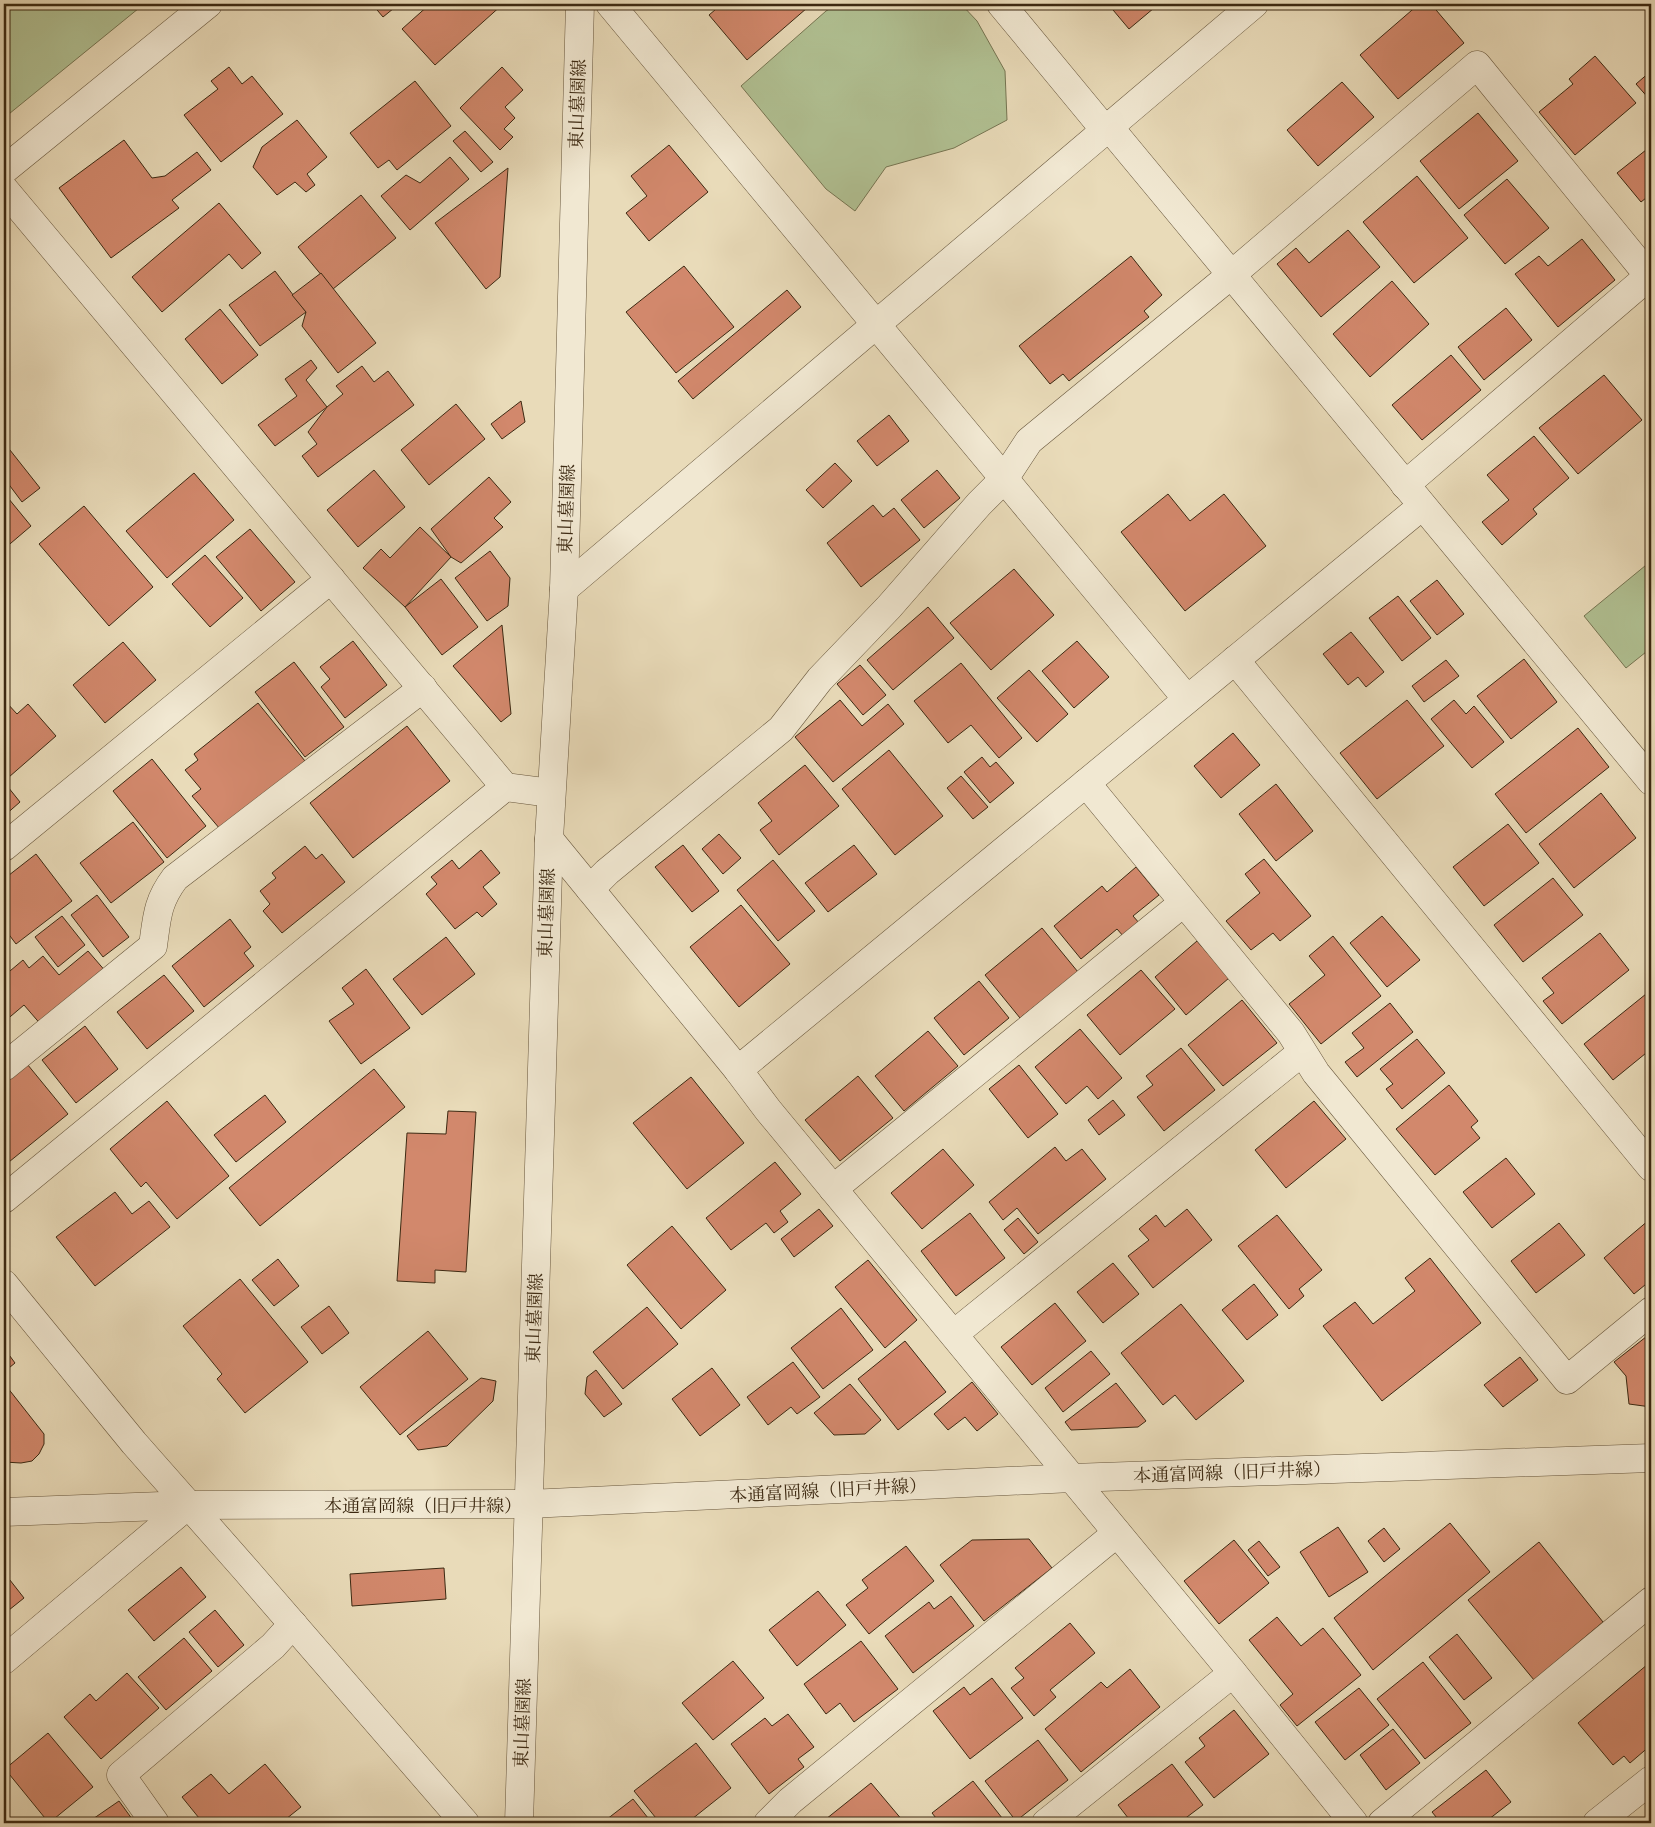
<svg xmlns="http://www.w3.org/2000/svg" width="1655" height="1827" viewBox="0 0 1655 1827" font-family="'EB Garamond','Noto Serif JP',serif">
	<rect width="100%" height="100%" fill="#e9dbb9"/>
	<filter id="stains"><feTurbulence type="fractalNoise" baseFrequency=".004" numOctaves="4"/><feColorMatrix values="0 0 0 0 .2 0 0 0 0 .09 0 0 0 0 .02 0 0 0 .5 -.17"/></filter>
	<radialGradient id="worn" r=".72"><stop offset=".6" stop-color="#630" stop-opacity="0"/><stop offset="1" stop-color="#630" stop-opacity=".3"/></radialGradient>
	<g fill="#b1c193" stroke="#767552">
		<polygon points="4,4 144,4 4,118"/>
		<polygon points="838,4 961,4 977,21 1005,71 1007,120 954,148 886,167 855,211 826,189 741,86 826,11"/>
		<polygon points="1651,561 1651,648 1626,668 1584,616"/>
	</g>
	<g fill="#d2886c" stroke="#3c2912">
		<polygon points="372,4 399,4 383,17"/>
		<polygon points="430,4 503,4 435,65 402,29"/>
		<polygon points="722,4 803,4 807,8 747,60 709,15"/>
		<polygon points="1108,4 1151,4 1154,8 1129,29"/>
		<polygon points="1419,4 1431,4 1464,43 1398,99 1360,55"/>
		<polygon points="1595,56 1636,103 1575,155 1539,112 1573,84 1569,79"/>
		<polygon points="229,67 242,84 252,76 283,114 221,162 184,115 218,89 211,81"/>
		<polygon points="502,67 523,90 505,107 515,118 504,129 513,137 500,150 460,108"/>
		<polygon points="1651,71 1651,101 1636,84"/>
		<polygon points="415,81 451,126 397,170 389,160 378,168 350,133"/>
		<polygon points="1342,82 1374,117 1318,166 1287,130"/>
		<polygon points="1478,113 1518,161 1459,209 1420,161"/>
		<polygon points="297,120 327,157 307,174 315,185 306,192 295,182 277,195 253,167 262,147"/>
		<polygon points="465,131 493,162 481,172 453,141"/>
		<polygon points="124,140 152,178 165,176 197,152 211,170 172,200 179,208 111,258 59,188"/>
		<polygon points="669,145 708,192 649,241 626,213 647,196 631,176"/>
		<polygon points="1651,146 1651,194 1641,202 1617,173"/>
		<polygon points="450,157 469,179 410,230 381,196 406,175 420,183"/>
		<polygon points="508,168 500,277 486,289 435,223"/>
		<polygon points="1417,176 1468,238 1414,283 1363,222"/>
		<polygon points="1507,179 1549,228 1505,264 1464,215"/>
		<polygon points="361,195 396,238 333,289 298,247"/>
		<polygon points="219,203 261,253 242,269 229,254 162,312 132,277"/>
		<polygon points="1348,230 1380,267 1321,317 1277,264 1296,248 1309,263"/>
		<polygon points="1582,239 1615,280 1558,327 1515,274 1539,256 1548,266"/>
		<polygon points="1131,256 1162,295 1144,311 1149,317 1069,381 1063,374 1050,384 1019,346"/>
		<polygon points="684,266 734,327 676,373 626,312"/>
		<polygon points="275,271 306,312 260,346 229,305"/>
		<polygon points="321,273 376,343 338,373 302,326 306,312 292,295"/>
		<polygon points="1392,281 1429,324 1370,377 1333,334"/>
		<polygon points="787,290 801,307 693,399 678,381"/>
		<polygon points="1506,308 1532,340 1484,380 1458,347"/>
		<polygon points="220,309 258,355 222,384 185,339"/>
		<polygon points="1451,355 1481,390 1422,440 1392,405"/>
		<polygon points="311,360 317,368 306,380 327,407 275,446 258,425 297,396 285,379"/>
		<polygon points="362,366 374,382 388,371 414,405 318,477 302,456 317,444 308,432 327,407 343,394 336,386"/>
		<polygon points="1604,375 1642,420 1578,474 1539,428"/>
		<polygon points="521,401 525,422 502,439 491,424"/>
		<polygon points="456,404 485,439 429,485 401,450"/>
		<polygon points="889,415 909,441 877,466 857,441"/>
		<polygon points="1534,436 1569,478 1533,509 1537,514 1502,545 1482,522 1509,500 1487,475"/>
		<polygon points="6,445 40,488 22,502 4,478 4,447"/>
		<polygon points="835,463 852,481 823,508 806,490"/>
		<polygon points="374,470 405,507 358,547 327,510"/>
		<polygon points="937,470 960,498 924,528 901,500"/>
		<polygon points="194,473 234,520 167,578 126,531"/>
		<polygon points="489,477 511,502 494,518 503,527 461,563 451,557 431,529"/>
		<polygon points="4,493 31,526 4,549"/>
		<polygon points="1168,494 1190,521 1224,494 1266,546 1185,611 1121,532"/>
		<polygon points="873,505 883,517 894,508 920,540 861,587 827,543"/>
		<polygon points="84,506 153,587 109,626 39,544"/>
		<polygon points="420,527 451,557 405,607 363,568 381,549 390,558"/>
		<polygon points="250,529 295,582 261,611 216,557"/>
		<polygon points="490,551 510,578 508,606 487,621 455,578"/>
		<polygon points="205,555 243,598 210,627 172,584"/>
		<polygon points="1014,569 1054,615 991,670 950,623"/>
		<polygon points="441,579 478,627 442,655 405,607"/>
		<polygon points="1437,580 1464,614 1437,635 1410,601"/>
		<polygon points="1398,596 1431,638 1402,661 1369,618"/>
		<polygon points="928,607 954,638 893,690 867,660"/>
		<polygon points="502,625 511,714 501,722 453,666"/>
		<polygon points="1351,632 1384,672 1366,687 1358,677 1348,685 1323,654"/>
		<polygon points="353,641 387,685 345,718 321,687 330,679 320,667"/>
		<polygon points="1077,641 1109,677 1074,708 1042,671"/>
		<polygon points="123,642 156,680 105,723 73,685"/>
		<polygon points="1524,659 1557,702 1511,739 1477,696"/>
		<polygon points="1446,660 1459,676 1424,702 1412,686"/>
		<polygon points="294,662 344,727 305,757 255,692"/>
		<polygon points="961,663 1022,738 999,758 971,725 948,743 914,701"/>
		<polygon points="860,665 886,695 863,715 837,684"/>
		<polygon points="1029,670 1068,714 1037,742 997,698"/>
		<polygon points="840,700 862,726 888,704 904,724 833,782 795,737"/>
		<polygon points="1407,700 1444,746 1377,799 1340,753"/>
		<polygon points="1454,700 1466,714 1474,706 1504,742 1472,768 1431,719"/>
		<polygon points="6,702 17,714 28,704 56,736 9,777 4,771 4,704"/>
		<polygon points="258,703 305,761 220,829 192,796 201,789 185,770 198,760 194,754"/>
		<polygon points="407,726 450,781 353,858 310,803"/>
		<polygon points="1578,728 1609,767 1526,833 1495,794"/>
		<polygon points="1233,733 1260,765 1221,798 1194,766"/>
		<polygon points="889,750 943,816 895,855 842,789"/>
		<polygon points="982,757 990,767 996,762 1014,783 990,803 964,772"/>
		<polygon points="152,759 206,826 167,858 113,791"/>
		<polygon points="805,765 839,806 779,855 760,830 772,821 758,803"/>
		<polygon points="961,776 988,807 973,819 947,788"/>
		<polygon points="4,782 20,802 4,816"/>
		<polygon points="1276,784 1313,831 1276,861 1239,814"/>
		<polygon points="1601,793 1636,838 1574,888 1539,844"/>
		<polygon points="133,822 164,862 111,903 80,863"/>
		<polygon points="1508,824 1539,863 1484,906 1453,867"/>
		<polygon points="719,834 741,858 723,874 702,849"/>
		<polygon points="683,845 719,891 692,912 655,867"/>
		<polygon points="854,845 877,874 828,912 805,883"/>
		<polygon points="305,846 316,859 322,854 345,882 282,933 263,911 270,904 260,891 276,878 272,873"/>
		<polygon points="481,850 500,873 483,887 497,904 482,917 477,912 455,929 426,894 437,884 431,877 452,860 459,869"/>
		<polygon points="36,854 72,901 16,944 4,928 4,879"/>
		<polygon points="1264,859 1311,916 1280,941 1273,933 1251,950 1226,921 1260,893 1245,874"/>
		<polygon points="773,860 815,911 778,941 737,890"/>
		<polygon points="1136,867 1159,895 1133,916 1140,924 1124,937 1117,929 1081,959 1054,926 1102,886 1107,892"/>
		<polygon points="1553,878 1583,915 1523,962 1494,925"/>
		<polygon points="97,895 129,937 103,957 71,915"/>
		<polygon points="741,905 790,964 739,1007 690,947"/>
		<polygon points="62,916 85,945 58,967 35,937"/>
		<polygon points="1382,916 1420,960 1387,987 1350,943"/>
		<polygon points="230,919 251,947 244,953 254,966 204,1007 172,966"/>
		<polygon points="1042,928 1078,972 1020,1018 985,975"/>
		<polygon points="1600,933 1629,970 1562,1024 1543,1001 1554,993 1542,978"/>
		<polygon points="1333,936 1381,996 1321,1044 1289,1004 1325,975 1309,956"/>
		<polygon points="446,937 475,974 422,1015 393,979"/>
		<polygon points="1197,941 1229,978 1186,1015 1155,977"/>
		<polygon points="88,951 107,973 43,1027 24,1005 4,1022 4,976 23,960 29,968 43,956 59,975"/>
		<polygon points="366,969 410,1028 361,1064 329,1021 354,1004 342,988"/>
		<polygon points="1141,970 1175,1009 1120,1055 1087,1015"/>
		<polygon points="164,975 194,1011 147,1049 117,1012"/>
		<polygon points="979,981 1009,1018 964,1055 934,1018"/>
		<polygon points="1646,994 1651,1000 1651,1049 1613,1080 1584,1044"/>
		<polygon points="1242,1000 1277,1043 1223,1086 1188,1045"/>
		<polygon points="1390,1003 1413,1032 1357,1077 1345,1062 1364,1048 1352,1033"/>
		<polygon points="85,1026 118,1069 76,1103 42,1060"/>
		<polygon points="1080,1029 1122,1078 1098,1099 1087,1086 1066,1104 1035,1067"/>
		<polygon points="928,1031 958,1066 904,1111 875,1076"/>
		<polygon points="1417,1039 1445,1073 1402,1109 1386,1089 1393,1084 1380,1069"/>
		<polygon points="1181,1048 1215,1090 1164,1131 1137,1097 1153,1085 1146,1076"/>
		<polygon points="23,1059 68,1114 4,1166 4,1075"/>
		<polygon points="1019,1065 1058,1114 1028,1138 989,1089"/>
		<polygon points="374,1069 405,1107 260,1226 229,1188"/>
		<polygon points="858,1076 893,1118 840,1161 805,1120"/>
		<polygon points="691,1077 744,1143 687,1189 633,1123"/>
		<polygon points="1449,1085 1478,1121 1471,1127 1480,1138 1435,1175 1396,1129"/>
		<polygon points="265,1095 286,1122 236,1162 214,1135"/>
		<polygon points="1113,1100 1125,1115 1099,1135 1088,1120"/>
		<polygon points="167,1101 229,1176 177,1219 146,1182 141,1187 110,1149"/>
		<polygon points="1314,1101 1346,1139 1286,1188 1255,1150"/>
		<polygon points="448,1111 476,1112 466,1272 435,1270 435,1283 397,1281 407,1133 446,1134"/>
		<polygon points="1055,1147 1066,1161 1082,1149 1106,1179 1038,1234 1017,1208 1003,1220 989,1202"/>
		<polygon points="943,1149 974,1185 922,1229 891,1193"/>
		<polygon points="1506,1158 1535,1194 1492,1228 1463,1192"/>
		<polygon points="775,1162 801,1194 780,1211 788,1222 774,1233 766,1223 731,1250 706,1218"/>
		<polygon points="115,1192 132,1214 149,1201 170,1227 95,1286 56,1237"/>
		<polygon points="819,1209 833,1226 794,1257 781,1239"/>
		<polygon points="1187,1209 1212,1240 1153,1288 1128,1256 1149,1240 1139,1229 1156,1215 1165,1227"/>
		<polygon points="970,1213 1005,1258 956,1296 921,1251"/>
		<polygon points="1277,1215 1322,1270 1299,1289 1304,1296 1289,1309 1238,1246"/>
		<polygon points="1018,1218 1038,1242 1024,1254 1004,1230"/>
		<polygon points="1649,1220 1651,1223 1651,1280 1634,1294 1604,1258"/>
		<polygon points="1559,1223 1585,1255 1536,1293 1511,1261"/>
		<polygon points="672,1226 726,1290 681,1329 627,1265"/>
		<polygon points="1430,1258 1481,1323 1382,1401 1323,1326 1355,1302 1373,1324 1415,1291 1405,1278"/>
		<polygon points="278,1259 299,1286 274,1306 252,1280"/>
		<polygon points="868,1260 917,1320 885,1348 835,1287"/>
		<polygon points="1113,1263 1139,1294 1103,1323 1077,1292"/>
		<polygon points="240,1279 308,1362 245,1413 217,1379 222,1374 183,1326"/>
		<polygon points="1254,1284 1278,1315 1247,1340 1222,1310"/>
		<polygon points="1055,1303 1086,1341 1032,1385 1001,1347"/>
		<polygon points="1181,1304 1244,1381 1196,1420 1175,1395 1163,1405 1121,1353"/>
		<polygon points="329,1306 349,1333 322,1354 301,1327"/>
		<polygon points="647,1307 678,1344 623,1389 593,1352"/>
		<polygon points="841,1308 873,1350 823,1389 791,1348"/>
		<polygon points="428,1331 468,1379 400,1435 360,1387"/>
		<polygon points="1651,1333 1651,1407 1629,1404 1626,1376 1614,1362"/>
		<polygon points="905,1341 946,1392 898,1430 858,1379"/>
		<polygon points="4,1348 15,1363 4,1372"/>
		<polygon points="1091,1351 1110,1374 1063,1412 1045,1388"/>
		<polygon points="1520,1357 1538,1380 1503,1407 1484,1385"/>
		<polygon points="793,1362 820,1397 797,1414 791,1407 768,1425 747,1397"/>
		<polygon points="712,1368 740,1405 700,1436 672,1399"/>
		<polygon points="596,1370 622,1404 604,1417 585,1394 587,1377"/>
		<polygon points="481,1378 496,1381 493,1401 447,1446 418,1450 407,1436"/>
		<polygon points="972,1382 998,1414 977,1431 965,1417 948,1430 934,1414"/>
		<polygon points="1116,1383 1146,1421 1138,1427 1071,1430 1065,1422"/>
		<polygon points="850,1384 881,1420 865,1434 834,1435 814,1413"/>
		<polygon points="7,1387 44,1434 44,1444 39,1454 32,1461 21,1463 4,1462 4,1390"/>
		<polygon points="1450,1523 1490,1572 1373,1670 1334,1618"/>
		<polygon points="1338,1527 1368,1572 1329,1597 1300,1552"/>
		<polygon points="1384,1528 1400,1549 1384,1562 1368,1541"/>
		<polygon points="1029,1539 1052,1568 984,1621 940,1565 972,1540"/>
		<polygon points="1234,1540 1269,1583 1219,1624 1184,1581"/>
		<polygon points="1259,1541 1280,1567 1268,1576 1248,1550"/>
		<polygon points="1539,1542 1603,1622 1534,1680 1468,1600"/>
		<polygon points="906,1546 934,1581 869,1634 846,1605 868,1588 862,1580"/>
		<polygon points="181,1567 206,1597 154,1641 128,1610"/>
		<polygon points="444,1568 446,1599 352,1606 350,1574"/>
		<polygon points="6,1575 24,1598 4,1614 4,1577"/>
		<polygon points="818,1591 846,1625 797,1666 769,1630"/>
		<polygon points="951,1596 974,1626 913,1673 885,1636 929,1602 934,1609"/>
		<polygon points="215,1610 244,1645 218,1667 189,1632"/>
		<polygon points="1277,1617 1301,1646 1323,1628 1361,1675 1297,1726 1280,1705 1293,1694 1249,1640"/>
		<polygon points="1070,1623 1095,1653 1050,1690 1056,1697 1034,1716 1011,1688 1024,1678 1015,1668"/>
		<polygon points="1457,1634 1492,1678 1464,1700 1429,1657"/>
		<polygon points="184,1638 212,1671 166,1710 138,1677"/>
		<polygon points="861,1641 898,1689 854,1722 840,1703 826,1714 804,1684"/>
		<polygon points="733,1661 764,1698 713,1740 682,1703"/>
		<polygon points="1423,1662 1471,1723 1425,1759 1377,1699"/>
		<polygon points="1648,1664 1651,1668 1651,1745 1630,1763 1624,1756 1613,1765 1578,1723"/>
		<polygon points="1130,1669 1160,1707 1081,1772 1045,1729 1101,1682 1107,1688"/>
		<polygon points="127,1673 159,1708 101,1759 64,1717 90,1694 96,1701"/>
		<polygon points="992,1678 1023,1718 970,1759 933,1711 964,1687 970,1695"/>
		<polygon points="1359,1688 1389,1725 1345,1760 1315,1722"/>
		<polygon points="1234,1710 1269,1754 1214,1798 1185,1762 1205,1746 1199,1738"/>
		<polygon points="788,1714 814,1747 798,1759 804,1767 769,1794 731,1744 765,1718 772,1726"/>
		<polygon points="1393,1729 1420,1763 1386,1790 1360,1755"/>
		<polygon points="48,1733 93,1787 49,1823 5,1769"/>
		<polygon points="1038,1740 1068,1780 1016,1821 985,1781"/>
		<polygon points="696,1743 731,1788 687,1823 660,1823 634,1791"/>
		<polygon points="265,1764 301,1807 281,1823 193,1823 199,1818 182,1797 211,1774 229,1794"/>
		<polygon points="1172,1764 1203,1805 1179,1823 1132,1823 1118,1805"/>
		<polygon points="1486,1770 1511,1802 1484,1823 1476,1823 1474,1821 1471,1823 1441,1823 1432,1812"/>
		<polygon points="973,1781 1006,1823 940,1823 932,1813"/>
		<polygon points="871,1783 903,1821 901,1823 821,1823"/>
		<polygon points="633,1799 652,1823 602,1823"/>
		<polygon points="119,1801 135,1823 87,1823"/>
	</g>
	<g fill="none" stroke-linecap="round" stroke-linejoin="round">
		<g stroke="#67563c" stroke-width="29">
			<g id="minor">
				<polyline points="610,4 1187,699"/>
				<polyline points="1001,4 1105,130"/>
				<polyline points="1109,127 1651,781"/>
				<polyline points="4,170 208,4"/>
				<polyline points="4,189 505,787 551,793"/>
				<polyline points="564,589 1254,4"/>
				<polyline points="1235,660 1651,1167"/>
				<polyline points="1086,783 1291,1033 1316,1073 1567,1380 1651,1311"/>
				<polyline points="549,839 738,1070 768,1110 1233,1673 1354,1823"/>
				<polyline points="4,847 331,579"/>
				<polyline points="590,889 607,872 781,729 820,679 889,607 979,504 1004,479 1029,441 1231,275 1477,65 1649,276 1405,485"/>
				<path d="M 4,1067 L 153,946 C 157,917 157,902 175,878 L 423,688"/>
				<polyline points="738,1070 1422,506"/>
				<polyline points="833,1189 1183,903"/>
				<polyline points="4,1199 505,787"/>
				<polyline points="4,1284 134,1443 246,1570 465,1823"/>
				<polyline points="954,1334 1302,1052"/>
				<polyline points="4,1512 188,1505 529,1504 1072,1478 1651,1458"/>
				<polyline points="4,1660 188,1505"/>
				<polyline points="155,1823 121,1775 273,1646 293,1624"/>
				<polyline points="519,1823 549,839 564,589 580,4"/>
				<polyline points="768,1823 790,1801 1117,1533"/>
				<polyline points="1046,1823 1233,1673"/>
				<polyline points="1382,1823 1651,1601"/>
				<polyline points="1597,1823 1651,1780"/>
			</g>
		</g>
		<use href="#minor" stroke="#f1e8d2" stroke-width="28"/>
	</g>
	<g text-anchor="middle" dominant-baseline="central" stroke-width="4.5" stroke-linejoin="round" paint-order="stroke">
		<g font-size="18" fill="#3c2912" stroke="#f1e8d2">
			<text transform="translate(577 104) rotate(-88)">東山墓園線</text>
			<text transform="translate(566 509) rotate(-88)">東山墓園線</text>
			<text transform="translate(546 913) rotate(-88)">東山墓園線</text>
			<text transform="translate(534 1318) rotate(-88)">東山墓園線</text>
			<text transform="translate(1232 1472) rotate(-2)">本通富岡線（旧戸井線）</text>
			<text transform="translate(828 1490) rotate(-3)">本通富岡線（旧戸井線）</text>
			<text x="423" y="1505">本通富岡線（旧戸井線）</text>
			<text transform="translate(522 1723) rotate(-88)">東山墓園線</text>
		</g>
	</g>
	<rect width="1655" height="1827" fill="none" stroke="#e9dbb9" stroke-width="20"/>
	<rect x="5" y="5" width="1645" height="1817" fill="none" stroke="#3c2912" stroke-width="2.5"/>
	<rect x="10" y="10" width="1635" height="1807" fill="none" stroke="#3c2912"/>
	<rect width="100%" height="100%" filter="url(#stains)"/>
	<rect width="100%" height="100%" fill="url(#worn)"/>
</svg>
